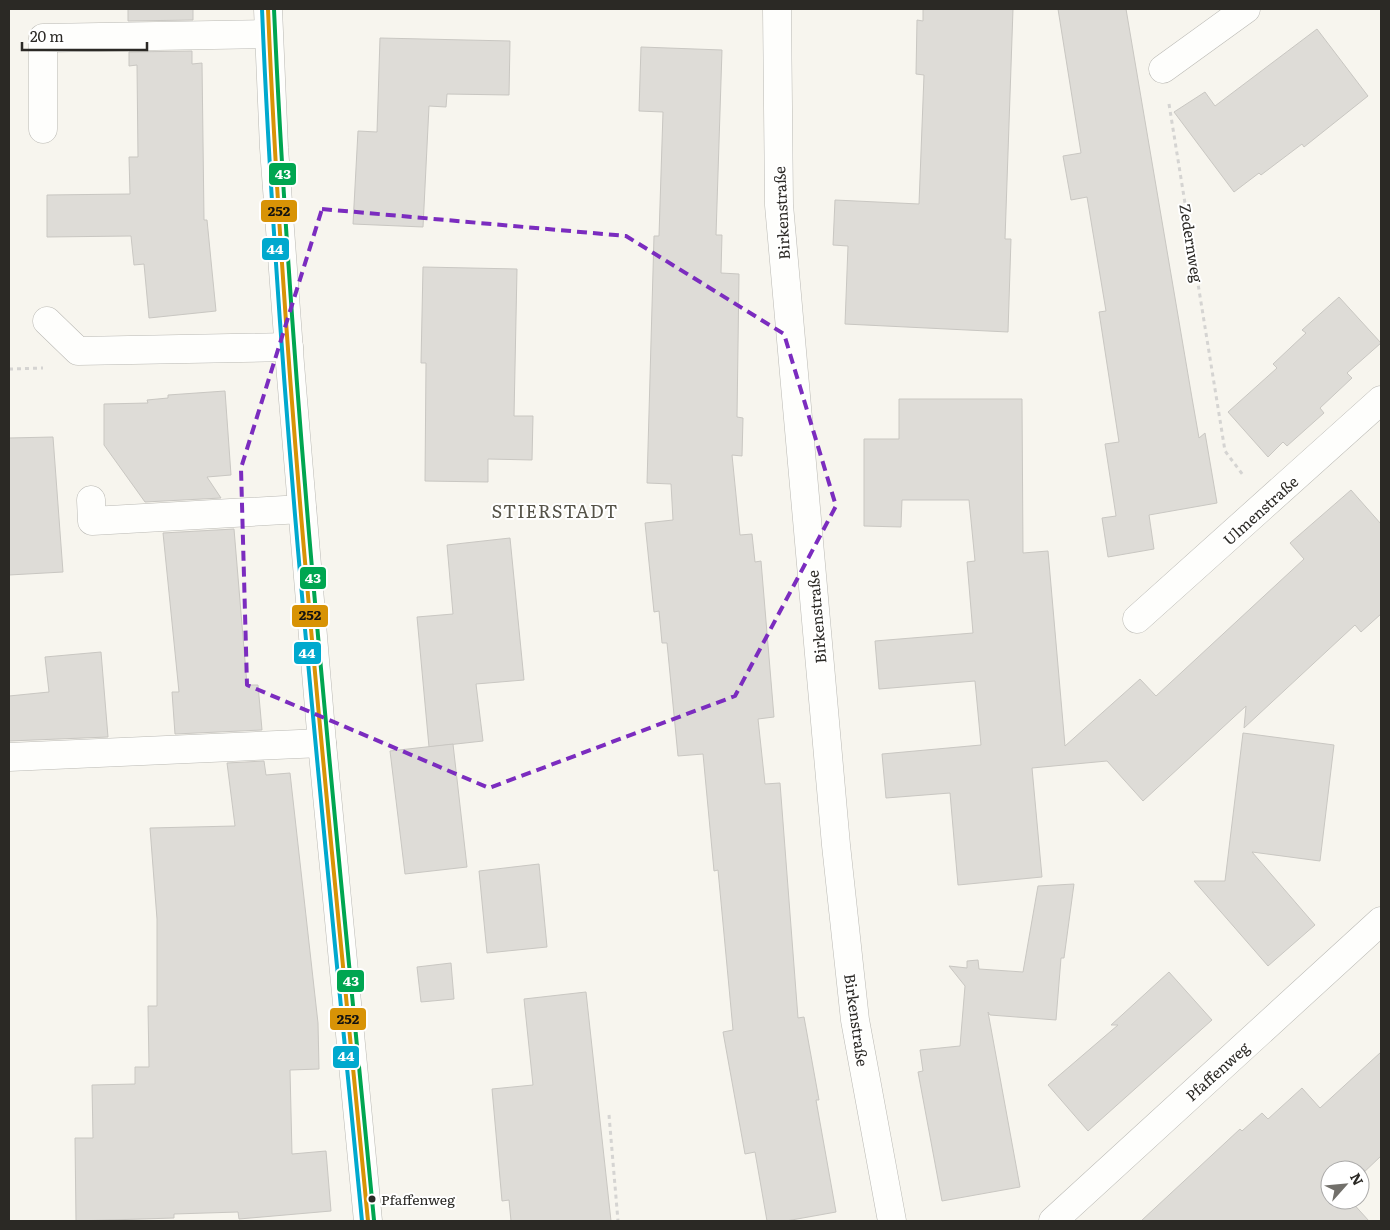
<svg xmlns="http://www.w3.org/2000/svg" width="1390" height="1230" viewBox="0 0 1390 1230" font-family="Literata,serif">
	<rect width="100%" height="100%" fill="#f7f5ee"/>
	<g fill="#dedcd7" stroke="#c9c7c2">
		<polygon points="128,9 193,9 193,20 128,21"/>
		<polygon points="923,9 1013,9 1005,239 1011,239 1008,332 845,324 848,246 833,245 835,200 919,204 924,75 916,74 917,20 923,21"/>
		<polygon points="1058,9 1126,9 1192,398 1199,438 1205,433 1217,503 1149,515 1154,549 1108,557 1102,518 1116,516 1105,444 1119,442 1099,312 1106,311 1087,197 1071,200 1063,156 1081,153"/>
		<polygon points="1317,29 1368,96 1304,147 1302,144 1261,175 1259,173 1234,192 1174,112 1205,92 1215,106"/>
		<polygon points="380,38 510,41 509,95 447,94 446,107 429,106 423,227 353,224 358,131 377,132"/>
		<polygon points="641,47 722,50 716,235 722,235 721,273 739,274 737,417 743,418 742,456 732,455 740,535 752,534 755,562 761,561 774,717 758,719 765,784 780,783 798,1018 804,1017 819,1100 816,1100 836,1212 786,1221 767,1221 755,1152 745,1154 723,1032 733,1030 718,870 714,871 703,754 678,756 667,643 662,643 659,611 654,612 645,523 673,520 671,484 647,483 654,236 659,236 663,112 639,111"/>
		<polygon points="192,51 192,64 202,63 204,220 207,220 216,311 149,318 144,264 134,265 131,236 47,237 47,195 130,194 129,157 138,157 137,65 129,66 129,52"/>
		<polygon points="423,267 517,269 514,416 533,416 532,460 488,459 488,482 425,481 426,363 421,363"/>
		<polygon points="1339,297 1381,343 1347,373 1352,378 1320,408 1324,413 1287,446 1283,442 1268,457 1228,412 1277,368 1273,364 1306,333 1302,330"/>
		<polygon points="225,391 231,475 207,477 221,498 145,502 104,445 104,404 148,403 147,400 168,398 168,395"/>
		<polygon points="899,399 1022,399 1023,553 1048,551 1065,746 1140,679 1156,696 1304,559 1290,543 1351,490 1381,524 1381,614 1361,632 1355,625 1244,728 1246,706 1143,801 1107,761 1032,768 1042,877 958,885 950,793 886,798 882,754 981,745 975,681 879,689 875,641 973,633 967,562 975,561 969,500 902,500 901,527 864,526 864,439 899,439"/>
		<polygon points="53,437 63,572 9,575 9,438"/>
		<polygon points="234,529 247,685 258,685 262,730 175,734 172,692 179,692 163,533"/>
		<polygon points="510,538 524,680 476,684 483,741 429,747 417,617 453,614 447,545"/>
		<polygon points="101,652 108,737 9,741 9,696 49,692 45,657"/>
		<polygon points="1243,733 1334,745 1320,861 1252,852 1315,925 1268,966 1194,881 1225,881"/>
		<polygon points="453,744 467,867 405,874 390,751"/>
		<polygon points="264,761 266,775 290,773 318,1023 319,1069 290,1070 292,1154 326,1151 331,1211 239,1219 238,1212 174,1214 174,1218 76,1221 75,1138 93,1138 92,1085 135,1084 135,1067 149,1067 148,1006 157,1006 157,919 150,828 235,826 227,763"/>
		<polygon points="539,864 547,947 487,953 479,871"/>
		<polygon points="1074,884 1064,958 1061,958 1056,1020 990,1015 988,1012 1020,1187 942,1201 918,1072 923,1071 920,1050 960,1046 965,986 949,966 967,968 967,961 978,960 979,969 1023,972 1038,886"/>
		<polygon points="451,963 454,999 421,1002 417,967"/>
		<polygon points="1169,972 1212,1020 1088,1131 1048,1085 1118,1025 1111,1025"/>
		<polygon points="586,992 611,1221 511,1221 509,1200 502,1201 492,1089 533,1085 524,999"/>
		<polygon points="1381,1052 1381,1156 1360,1176 1360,1170 1330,1170 1330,1200 1350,1200 1369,1221 1141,1221 1240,1129 1242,1131 1262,1113 1268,1119 1302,1088 1320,1108"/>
	</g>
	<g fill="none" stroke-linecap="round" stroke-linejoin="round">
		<g stroke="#bab9b4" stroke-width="29">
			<g id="minor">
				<polyline points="268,9 274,148 290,364 322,743 368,1221"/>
				<polyline points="777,9 779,205 836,845 855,1020 892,1221"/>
				<polyline points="1163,69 1246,9"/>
				<polyline points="43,129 43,38 268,34"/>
				<polyline points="47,321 78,351 289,347"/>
				<polyline points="91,500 92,521 302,509"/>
				<polyline points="1137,619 1381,400"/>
				<polyline points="9,757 322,743"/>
				<polyline points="1053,1221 1381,921"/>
			</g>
		</g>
		<g stroke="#d5d4d2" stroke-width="3" stroke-dasharray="4 4" stroke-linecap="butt">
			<polyline points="1169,104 1225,451 1243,475"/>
			<polyline points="9,369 43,368"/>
			<polyline points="609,1115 618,1221"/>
		</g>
		<use href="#minor" stroke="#fefefc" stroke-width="28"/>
		<g stroke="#fff" stroke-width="8">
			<path id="bus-1" d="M 268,9 C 285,414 329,818 368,1221"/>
		</g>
		<g stroke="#fff" stroke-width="8">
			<path id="bus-2" d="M 262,9 C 279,414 323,818 362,1221"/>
		</g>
		<g stroke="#fff" stroke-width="8">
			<path id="bus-3" d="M 274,9 C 292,414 335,817 374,1220"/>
		</g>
		<use href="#bus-1" stroke="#d89306" stroke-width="4"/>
		<use href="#bus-2" stroke="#00a9ce" stroke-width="4"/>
		<use href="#bus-3" stroke="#00a651" stroke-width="4"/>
	</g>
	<path fill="none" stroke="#7b2cbf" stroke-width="4" stroke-dasharray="10 6" stroke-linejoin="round" d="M 322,209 L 626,236 L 784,334 L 836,506 L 735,696 L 489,788 L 247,685 L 241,468 Z"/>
	<circle fill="#2b2925" stroke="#fff" stroke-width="2" cx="372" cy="1199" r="4.5"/>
	<g text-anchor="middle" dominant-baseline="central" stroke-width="4" stroke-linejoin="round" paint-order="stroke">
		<g font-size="14" fill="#2b2925" stroke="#fff" text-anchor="start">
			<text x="381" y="1199">Pfaffenweg</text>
		</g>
		<g font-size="15" fill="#2b2925" stroke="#fff">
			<text transform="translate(781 213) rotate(-93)">Birkenstraße</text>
			<text transform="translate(1192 243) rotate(81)">Zedernweg</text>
			<text transform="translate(1260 510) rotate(-42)">Ulmenstraße</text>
			<text transform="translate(816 617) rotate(-95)">Birkenstraße</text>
			<text transform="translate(857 1020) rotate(82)">Birkenstraße</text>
			<text transform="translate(1217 1071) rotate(-42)">Pfaffenweg</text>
		</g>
		<g font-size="18" letter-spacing="1" fill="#565348" stroke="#fff">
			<text x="555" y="510">STIERSTADT</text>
		</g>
	</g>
	<g stroke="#fff" stroke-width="2">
		<rect x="268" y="162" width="29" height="24" rx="5" fill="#00a651"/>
		<rect x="260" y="199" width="38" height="24" rx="5" fill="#d89306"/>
		<rect x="261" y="237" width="29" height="24" rx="5" fill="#00a9ce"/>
		<rect x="299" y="566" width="28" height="24" rx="5" fill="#00a651"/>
		<rect x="291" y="604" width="38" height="24" rx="5" fill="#d89306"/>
		<rect x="293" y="641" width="29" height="24" rx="5" fill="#00a9ce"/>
		<rect x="336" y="969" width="29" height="24" rx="5" fill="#00a651"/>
		<rect x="329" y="1007" width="38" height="24" rx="5" fill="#d89306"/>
		<rect x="332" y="1045" width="28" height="24" rx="5" fill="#00a9ce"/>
	</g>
	<g font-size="14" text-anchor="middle" font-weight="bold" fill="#fff">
		<text x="283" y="179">43</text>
		<text x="275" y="254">44</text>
		<text x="313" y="583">43</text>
		<text x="307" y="658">44</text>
		<text x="351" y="986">43</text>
		<text x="346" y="1061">44</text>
	</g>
	<g font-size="14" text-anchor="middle" font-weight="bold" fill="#111">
		<text x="279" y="216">252</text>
		<text x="310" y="620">252</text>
		<text x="348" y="1024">252</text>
	</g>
	<rect width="1390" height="1230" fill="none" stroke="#2b2925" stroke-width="20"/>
	<g transform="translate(1345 1185) rotate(63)"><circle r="24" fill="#ffffff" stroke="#aaa9a8"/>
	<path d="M0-4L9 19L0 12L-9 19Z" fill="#72706b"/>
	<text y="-8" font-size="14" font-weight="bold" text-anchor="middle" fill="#2b2925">N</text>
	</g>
	<path d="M22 42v8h125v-8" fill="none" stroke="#2b2925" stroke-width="2.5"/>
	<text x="30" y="42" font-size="15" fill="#2b2925" stroke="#ffffff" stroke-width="4" paint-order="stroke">20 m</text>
</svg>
